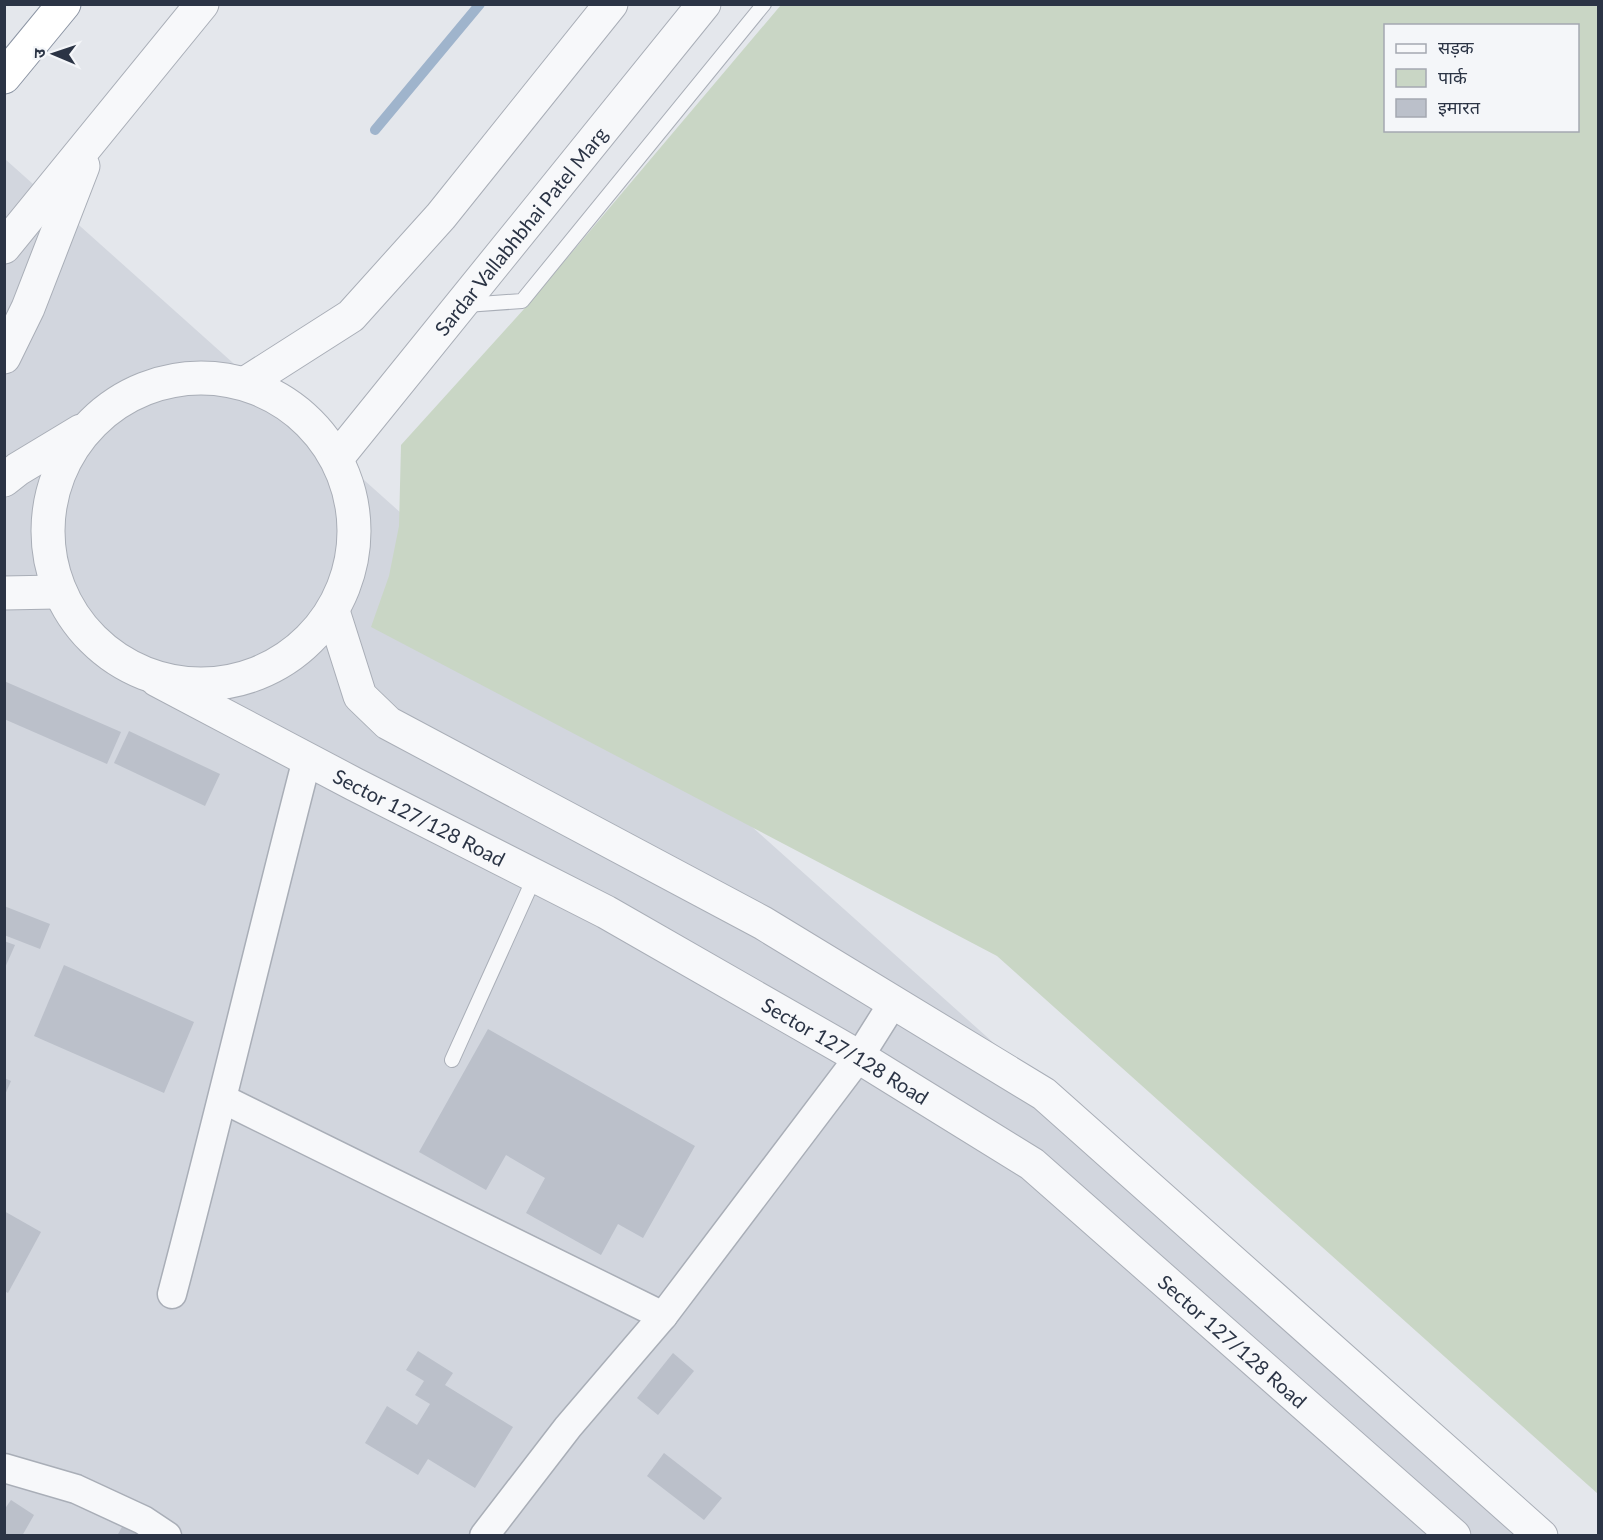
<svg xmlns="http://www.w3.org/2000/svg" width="1603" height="1540" viewBox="0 0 1603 1540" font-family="Lato,'Noto Sans Devanagari',sans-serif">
	<rect width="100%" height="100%" fill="#e4e7ec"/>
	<polygon fill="#d2d6de" points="5,159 1544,1535 5,1535"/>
	<path fill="#c9d6c5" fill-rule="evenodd" d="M 781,5 L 1598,5 L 1598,1494 L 997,956 L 371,627 L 389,576 L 399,526 L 401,445 L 524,309 ZM 1386,26 L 1578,26 L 1578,130 L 1386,130 Z"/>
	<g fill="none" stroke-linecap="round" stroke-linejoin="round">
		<polyline stroke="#9fb4cc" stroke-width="10" points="375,130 480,4"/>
	</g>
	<g fill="#bbc0ca">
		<polygon points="4,681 121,732 107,764 4,719"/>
		<polygon points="129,731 220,774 205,806 114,763"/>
		<polygon points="4,906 50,924 40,949 4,935"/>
		<polygon points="4,941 15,945 4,970"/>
		<polygon points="64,965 194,1022 164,1093 34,1036"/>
		<polygon points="488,1029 695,1146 643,1238 618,1224 601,1255 526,1213 545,1178 506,1155 486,1190 419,1152"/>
		<polygon points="4,1078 11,1081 4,1097"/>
		<polygon points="4,1211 41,1232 8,1293 4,1291"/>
		<polygon points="418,1351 453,1373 445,1385 513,1427 475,1488 428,1459 418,1475 365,1443 387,1406 417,1425 430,1404 415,1395 424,1381 406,1370"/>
		<polygon points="673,1353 694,1371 658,1415 637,1398"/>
		<polygon points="664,1453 722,1498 704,1520 647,1476"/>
		<polygon points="11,1500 34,1515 22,1536 4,1536 4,1510"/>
		<polygon points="123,1525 140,1536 117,1536"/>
	</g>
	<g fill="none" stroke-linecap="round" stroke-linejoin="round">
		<g stroke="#a9aeb7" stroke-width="16">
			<g id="service">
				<polyline points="466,305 522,301 764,4"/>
				<polyline points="452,1060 535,876"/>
			</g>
		</g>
		<g stroke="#a9aeb7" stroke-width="31">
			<g id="minor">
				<polyline points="223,1099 663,1316"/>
				<path d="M 172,1294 C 219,1116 261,937 307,759"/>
				<polyline points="4,1468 76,1489 143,1520 167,1536"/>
				<polyline points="484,1536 568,1427 663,1316 859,1057 893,1003"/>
			</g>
		</g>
		<g stroke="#a9aeb7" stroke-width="35">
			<g id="tertiary">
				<polyline points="4,247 202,4"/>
				<polyline points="4,357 28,308 83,166"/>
				<circle cx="201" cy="531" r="153"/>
				<polyline points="246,383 351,316 441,216 611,4"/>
				<path id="s1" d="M 337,458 L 704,4"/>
				<polyline points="4,480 18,469 81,431"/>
				<polyline points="4,593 56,592"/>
				<polyline points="333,611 360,696 388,723 763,923 1044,1094 1541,1536"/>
				<path id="s2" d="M 157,680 L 354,784 L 606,912 L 859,1057 L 1032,1164 L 1454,1536"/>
			</g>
		</g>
		<g stroke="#8b94a3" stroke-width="35">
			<polyline id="trunk" points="4,77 64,4"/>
		</g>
		<use href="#service" stroke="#f7f8fa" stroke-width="14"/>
		<use href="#minor" stroke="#f7f8fa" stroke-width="28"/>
		<use href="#tertiary" stroke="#f7f8fa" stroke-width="33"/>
		<use href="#trunk" stroke="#fff" stroke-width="33"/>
	</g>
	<g text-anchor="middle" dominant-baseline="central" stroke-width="6" stroke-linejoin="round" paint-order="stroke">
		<g font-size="20" fill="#2b3445" stroke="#f4f6f9">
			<text stroke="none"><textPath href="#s1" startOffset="292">Sardar Vallabhbhai Patel Marg</textPath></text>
			<text stroke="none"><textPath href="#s2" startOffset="296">Sector 127/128 Road</textPath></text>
			<text stroke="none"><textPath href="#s2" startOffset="782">Sector 127/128 Road</textPath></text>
			<text stroke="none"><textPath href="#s2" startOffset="1268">Sector 127/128 Road</textPath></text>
		</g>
	</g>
	<rect width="1603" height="1540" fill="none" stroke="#2b3445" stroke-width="12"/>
	<rect x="1384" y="24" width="195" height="108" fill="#f4f6f9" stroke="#a4a8b1" stroke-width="1.5"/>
	<rect x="1396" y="44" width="30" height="9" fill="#f7f8fa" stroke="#a4a8b1" stroke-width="1.5"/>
	<text x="1438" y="54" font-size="18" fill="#2b3445">सड़क</text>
	<rect x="1396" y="69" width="30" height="18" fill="#c9d6c5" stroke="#a4a8b1" stroke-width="1.5"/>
	<text x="1438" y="84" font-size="18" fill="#2b3445">पार्क</text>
	<rect x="1396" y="99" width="30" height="18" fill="#bbc0ca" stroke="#a4a8b1" stroke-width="1.5"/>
	<text x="1438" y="114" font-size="18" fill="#2b3445">इमारत</text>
	<g transform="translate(54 54) rotate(272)" stroke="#f4f6f9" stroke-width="4.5" paint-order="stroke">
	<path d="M0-4.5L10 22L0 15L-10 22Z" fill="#2b3445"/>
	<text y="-9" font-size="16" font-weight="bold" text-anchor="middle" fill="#2b3445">उ</text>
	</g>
</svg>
